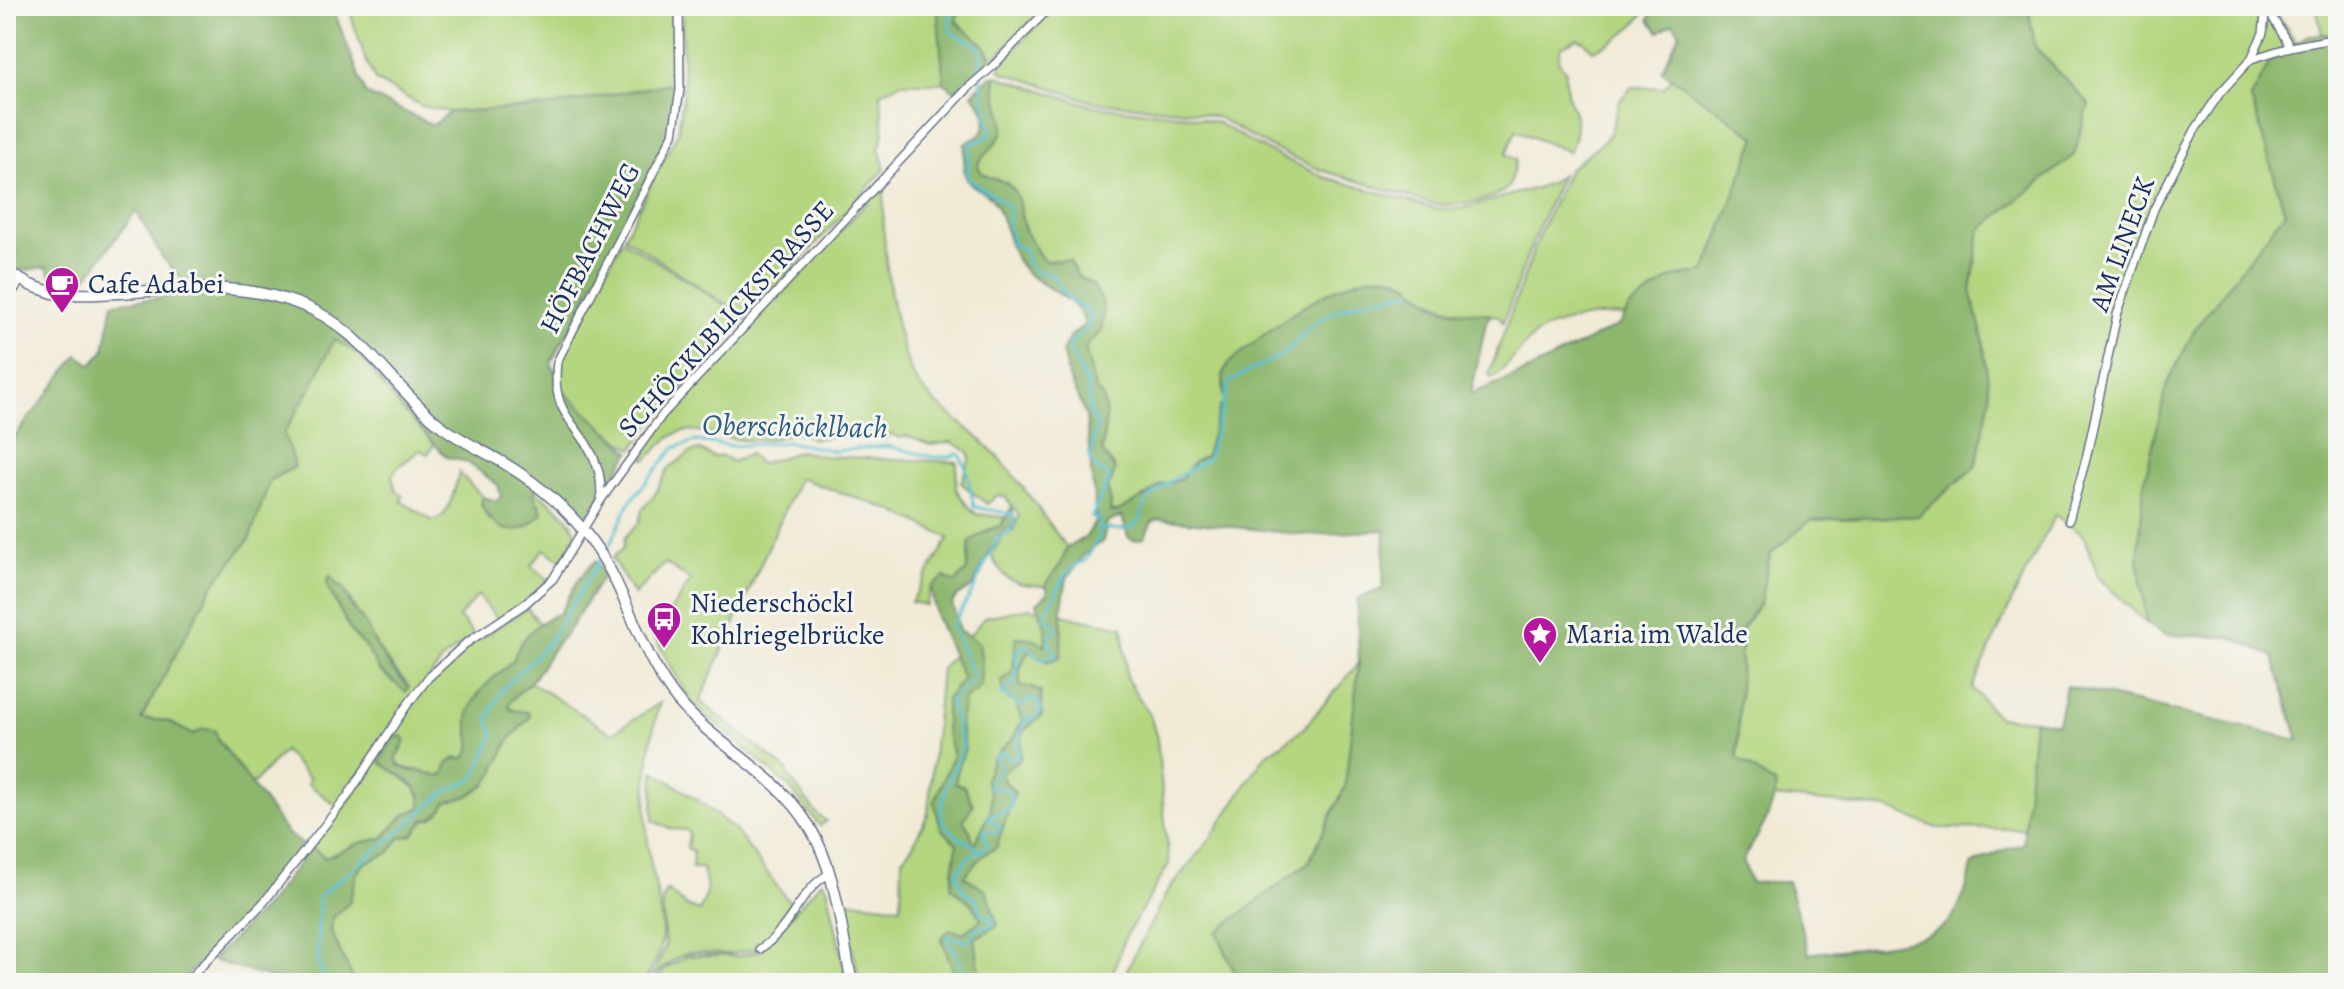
<svg xmlns="http://www.w3.org/2000/svg" width="2344" height="989" viewBox="0 0 2344 989" font-family="Alegreya,serif">
	<rect width="100%" height="100%" fill="#f6f6f2"/>
	<filter id="ink" filterUnits="userSpaceOnUse"><feTurbulence type="fractalNoise" baseFrequency=".0125" numOctaves="2"/><feDisplacementMap in="SourceGraphic" scale="16" xChannelSelector="R" yChannelSelector="G"/><feConvolveMatrix kernelMatrix="1 2 1 2 8 2 1 2 1" color-interpolation-filters="sRGB"/></filter>
	<filter id="wash" filterUnits="userSpaceOnUse"><feTurbulence type="fractalNoise" baseFrequency=".006" numOctaves="4" result="noise"/><feDisplacementMap in="SourceGraphic" scale="32" xChannelSelector="R" yChannelSelector="G"/><feGaussianBlur stdDeviation="1.8" result="paint"/><feColorMatrix in="noise" values="0 0 0 0 0 0 0 0 0 0 0 0 0 0 0 0 0 1.4 0 .05"/><feComposite in="paint" operator="in"/></filter>
	<g filter="url(#wash)">
		<rect width="100%" height="100%" fill="#f1ead6"/>
		<g fill="#b3d67f" stroke="#67826e" stroke-width="2" fill-rule="evenodd">
			<polygon points="348,6 675,6 677,82 546,107 450,112 422,106 375,80 365,58"/>
			<polygon points="682,6 937,6 944,83 901,83 880,93 884,134 879,148 885,169 747,318 624,237 678,132 683,96"/>
			<path d="M 987,6 L 1045,6 L 991,63 L 991,55 C 981,43 962,31 956,18 L 961,11 Z"/>
			<path d="M 1056,6 L 1649,6 C 1635,28 1618,42 1593,50 L 1584,41 L 1577,39 L 1561,47 L 1558,61 L 1566,71 C 1562,110 1588,110 1569,152 L 1516,130 L 1506,154 L 1516,160 L 1509,187 C 1490,202 1456,207 1433,204 L 1321,170 L 1264,144 L 1217,117 L 1190,111 L 1094,102 L 1000,71 L 1000,64 Z"/>
			<polygon points="2028,6 2271,6 2296,42 2251,98 2285,212 2195,329 2138,559 2147,624 2099,578 2083,535 2055,515 2016,592 1972,688 1998,717 2034,720 2025,829 1937,828 1887,808 1775,797 1776,785 1737,758 1742,629 1760,603 1770,554 1811,520 1918,516 1983,339 1971,291 1980,229 2074,155 2089,104 2035,47"/>
			<polygon points="2316,6 2338,6 2338,34 2322,34"/>
			<path d="M 996,76 L 1093,106 L 1189,116 L 1216,122 L 1262,148 L 1324,177 L 1436,209 L 1460,209 L 1536,188 L 1550,183 L 1562,174 L 1534,238 L 1503,323 L 1499,316 C 1457,311 1439,311 1406,282 L 1303,306 L 1228,364 L 1223,374 L 1224,402 L 1206,455 L 1193,463 L 1180,480 L 1161,485 L 1125,509 L 1110,513 L 1111,502 L 1107,488 L 1113,478 L 1114,466 L 1102,452 L 1106,415 L 1103,398 L 1095,389 L 1085,348 L 1087,345 L 1093,285 L 1077,276 L 1064,260 L 1044,261 C 1037,252 1029,239 1025,229 C 1020,217 1021,202 1014,193 C 1003,177 979,180 978,164 C 985,153 997,145 1002,133 C 1008,119 992,95 996,76 Z"/>
			<path d="M 1672,77 L 1756,137 L 1705,272 L 1673,277 L 1630,307 L 1625,316 C 1602,313 1550,321 1533,337 C 1519,349 1508,368 1492,378 L 1489,374 L 1540,233 L 1569,169 L 1605,140 L 1611,131 L 1620,100 L 1632,87 L 1664,88 Z"/>
			<path d="M 887,181 C 875,218 895,351 917,382 C 936,408 967,425 989,448 C 1020,479 1041,514 1067,548 L 1061,564 L 1046,583 L 1047,586 C 1015,584 1006,585 991,555 L 1002,537 C 1013,534 1016,526 1019,515 L 1005,497 L 997,495 L 987,504 L 961,483 L 970,458 L 969,452 L 952,442 L 931,445 L 907,436 L 900,438 L 892,434 L 884,439 L 849,434 L 814,439 L 796,432 C 777,439 755,442 734,439 C 720,436 694,427 680,432 C 667,437 656,450 646,460 L 640,455 L 650,436 Z"/>
			<path d="M 622,240 L 699,288 L 745,320 L 650,424 L 633,449 C 614,437 574,407 561,390 C 555,382 556,374 558,365 Z"/>
			<path d="M 334,338 L 360,356 L 402,410 L 435,443 L 428,454 L 420,450 L 398,467 L 392,476 L 396,491 L 403,496 L 401,501 L 433,521 C 451,517 454,489 459,473 L 483,497 L 481,504 L 488,519 L 516,531 L 532,523 L 541,507 L 532,495 L 535,491 C 550,502 572,516 576,534 L 561,561 L 544,549 L 531,566 L 549,580 L 537,592 L 498,620 L 478,595 L 459,617 L 474,635 L 443,659 L 337,806 L 307,783 L 310,779 L 284,751 L 251,786 L 222,744 L 203,729 L 193,735 L 167,721 L 141,719 L 211,588 L 250,538 L 284,433 L 314,382 ZM 330,576 L 338,586 L 343,588 C 362,620 378,655 406,682 L 396,684 L 380,671 L 364,645 L 352,633 L 328,588 Z"/>
			<polygon points="700,450 713,457 722,456 732,462 749,454 760,464 800,451 823,456 957,462 956,489 967,505 976,514 1004,517 1001,526 988,530 970,541 967,570 955,583 931,587 926,605 911,602 949,538 894,511 799,478 700,701 788,771 788,776 817,814 826,821 820,826 788,786 691,702 654,636 691,580 665,563 634,595 612,558 623,549 625,537 639,523 642,510 656,493 668,469 691,452"/>
			<path d="M 527,608 L 540,624 C 530,634 517,645 514,660 C 497,675 476,690 469,712 C 463,733 479,744 464,759 L 455,758 L 448,763 L 445,773 L 439,777 C 432,776 425,771 418,770 C 406,769 399,770 396,757 L 403,747 L 388,749 L 380,762 C 396,773 419,784 422,804 L 420,808 L 404,815 L 383,838 L 360,843 L 325,858 L 311,847 L 350,800 L 408,710 L 431,681 L 468,647 Z"/>
			<polygon points="1029,608 1123,627 1127,679 1150,715 1157,739 1169,864 1125,938 1109,983 860,983 842,900 901,907 902,859 912,847 928,814 941,669 985,617"/>
			<polygon points="1359,663 1345,787 1309,862 1217,932 1239,983 1120,983 1168,890 1208,842 1265,756 1302,730"/>
			<path d="M 530,682 L 612,733 L 660,703 C 647,744 644,802 648,845 C 651,875 663,906 662,937 C 661,954 652,969 644,983 L 355,983 L 331,932 L 332,918 L 349,903 L 357,872 L 366,862 L 389,853 L 400,838 L 416,831 L 424,820 L 433,818 L 446,802 L 468,796 L 492,776 L 509,740 L 528,712 L 517,712 L 508,706 L 511,700 Z"/>
			<path d="M 654,771 L 699,801 L 735,830 L 786,898 L 796,907 L 792,915 L 758,948 L 730,954 L 689,953 L 677,958 L 653,975 L 665,947 L 662,901 L 667,890 L 686,906 L 699,911 C 708,896 709,884 701,868 L 692,868 L 693,851 L 687,848 L 689,833 L 686,830 L 672,829 L 653,821 Z"/>
			<polygon points="822,881 827,886 846,977 807,981 806,975 777,978 768,983 651,983 666,968 688,956 739,956 761,950"/>
		</g>
		<g fill="#8eb76e" stroke="#547366" stroke-width="2">
			<path d="M 6,6 L 332,6 L 366,94 L 433,125 L 450,112 L 546,107 L 677,82 L 670,132 L 575,320 L 551,362 L 561,389 L 630,452 L 588,515 L 542,482 L 533,493 L 542,512 C 538,519 534,522 528,526 C 505,538 490,523 481,504 L 483,497 L 497,501 L 501,496 L 498,485 L 467,462 L 447,457 L 402,410 L 360,356 L 334,339 L 314,382 L 284,433 L 295,467 L 270,480 L 250,538 L 211,588 L 141,719 L 167,721 L 193,735 L 203,729 L 215,730 L 218,739 L 287,833 L 303,845 L 249,914 L 179,983 L 6,983 L 6,448 L 78,355 L 92,365 L 104,351 L 113,303 L 195,294 L 162,257 L 136,211 L 82,284 L 54,282 L 47,267 L 19,271 L 6,262 Z"/>
			<path d="M 937,6 L 960,6 L 956,22 C 969,35 991,42 991,63 L 955,91 L 944,83 Z"/>
			<path d="M 1653,6 L 2028,6 L 2035,47 L 2089,104 L 2074,155 L 1980,230 L 1971,291 L 1983,339 L 1990,398 L 1976,466 L 1918,516 L 1811,520 L 1770,554 L 1760,603 L 1742,629 L 1737,758 L 1776,785 C 1774,812 1757,837 1743,860 L 1751,883 L 1788,882 L 1809,954 C 1843,948 1917,946 1943,927 C 1959,914 1969,885 1972,865 L 2001,851 L 2023,844 L 2034,720 L 2058,724 L 2066,686 L 2299,740 L 2273,656 L 2229,637 L 2166,635 L 2147,624 L 2138,559 L 2144,484 L 2167,384 L 2195,329 L 2285,212 L 2251,98 L 2273,56 L 2309,35 L 2338,34 L 2338,983 L 1239,983 L 1217,932 L 1309,862 L 1345,787 L 1359,663 L 1357,599 L 1383,589 L 1385,530 L 1307,535 L 1159,519 L 1152,522 L 1144,538 L 1134,540 L 1128,537 L 1122,516 L 1107,523 L 1103,541 L 1084,555 L 1067,578 L 1062,606 L 1061,657 L 1048,662 L 1028,651 L 1020,669 L 1020,686 L 1030,687 L 1041,692 L 1042,716 L 1023,731 L 1020,759 L 1001,773 L 1004,781 L 1015,792 L 996,848 L 984,854 L 964,876 L 986,890 L 998,925 L 975,938 L 981,983 L 949,983 L 953,970 L 941,938 L 950,930 L 963,933 L 981,920 L 973,905 L 951,887 L 957,844 L 941,829 L 934,802 L 953,756 L 946,730 L 946,699 L 963,679 L 935,614 L 931,587 L 945,577 L 955,583 L 967,570 L 970,541 L 988,530 L 1001,526 L 1011,508 L 1016,523 L 1001,533 L 990,550 L 973,586 L 957,596 L 952,603 L 959,630 L 979,643 L 982,665 L 980,688 L 964,699 L 960,725 L 965,749 L 959,764 L 955,783 L 964,786 L 973,805 L 963,820 L 970,831 L 974,845 L 991,810 L 990,793 L 985,780 L 993,758 L 1014,737 L 1022,720 L 1015,703 L 1004,696 L 1001,681 L 1013,671 L 1016,637 L 1030,638 L 1045,645 L 1046,629 L 1037,603 L 1048,593 L 1046,583 L 1061,564 L 1067,548 L 1086,537 L 1096,520 L 1086,416 L 1070,381 L 1062,352 L 1070,337 L 1085,324 C 1078,296 1045,290 1026,272 C 1006,253 1008,221 992,199 C 985,189 970,189 965,175 C 963,166 965,153 965,144 C 970,140 979,137 982,132 C 991,120 981,102 972,94 L 991,76 L 996,76 C 992,95 1008,119 1002,133 C 997,145 985,153 978,163 C 979,182 1000,175 1011,187 C 1021,197 1019,216 1024,228 C 1029,239 1037,252 1044,261 L 1070,260 L 1077,276 L 1093,285 L 1102,301 L 1104,312 L 1101,331 L 1085,348 L 1095,389 L 1103,398 L 1106,415 L 1102,451 L 1115,470 L 1107,488 L 1111,502 L 1110,512 L 1116,512 L 1154,492 L 1161,485 L 1180,480 L 1193,463 L 1206,455 L 1220,406 L 1224,402 L 1223,374 L 1228,364 C 1263,334 1342,270 1389,276 C 1410,279 1423,300 1442,308 C 1456,313 1475,311 1491,315 L 1486,323 L 1471,394 L 1525,372 L 1619,325 L 1630,307 L 1673,277 L 1705,272 L 1756,137 L 1662,71 L 1680,33 L 1673,23 L 1659,32 L 1649,20 Z"/>
			<path d="M 595,561 L 605,573 L 566,634 C 549,648 545,666 530,682 C 523,690 513,695 508,706 L 511,710 L 528,712 L 530,717 L 509,740 L 492,776 L 486,784 L 468,796 L 446,802 C 442,813 435,818 424,820 L 413,835 L 400,838 L 389,853 L 366,862 L 357,872 L 349,903 L 332,918 L 331,932 L 355,983 L 321,983 L 314,977 L 312,983 L 286,983 L 212,960 L 267,905 L 311,847 L 325,858 L 360,843 L 383,838 L 404,815 L 420,808 C 428,785 393,774 380,762 L 392,738 L 403,736 L 406,741 L 396,757 L 398,765 L 411,771 L 420,770 L 439,777 L 445,773 L 447,764 L 455,758 L 464,759 C 479,744 463,733 469,712 C 476,690 497,675 514,660 C 517,641 541,618 559,614 C 571,594 578,576 595,561 Z"/>
			<polygon points="330,576 338,586 343,588 353,609 366,624 375,644 392,669 409,687 406,692 380,671 364,645 352,633 328,588 327,582"/>
		</g>
		<g fill="none" stroke-linecap="round" stroke-linejoin="round">
			<g stroke="#58c1d4" stroke-width="3">
				<path d="M 950,6 L 950,31 C 957,39 971,38 978,47 C 984,54 979,65 980,73 C 982,93 987,113 991,132 L 986,138 L 970,144 L 967,176 C 978,191 997,193 1009,207 L 1008,224 L 1012,245 L 1025,249 C 1025,267 1034,274 1051,274 C 1057,282 1064,295 1073,302 C 1083,309 1088,306 1092,319 L 1088,328 L 1068,346 L 1088,387 L 1090,413 L 1097,423 L 1090,459 L 1096,468 L 1110,477 C 1104,492 1097,502 1092,518 L 1098,518 L 1099,537 L 1085,561 C 1062,567 1054,601 1043,619 L 1056,625 L 1055,632 L 1049,635 L 1049,642 L 1056,656 L 1041,660 L 1026,646 L 1018,649 L 1016,656 C 1019,667 1018,674 1012,686 L 1006,687 L 1001,695 L 1010,697 L 1018,707 L 1030,699 L 1038,702 L 1041,710 L 1032,721 L 1026,718 C 1021,725 1020,737 1017,746 L 1019,753 L 1016,757 L 1011,758 L 1004,752 L 995,756 L 1002,770 L 991,778 L 989,788 L 994,790 L 999,787 L 1008,790 L 1012,802 L 1010,810 L 989,816 L 989,820 L 996,822 L 1000,829 L 996,832 L 987,830 L 983,834 L 988,845 L 981,851"/>
				<path d="M 1102,528 C 1112,529 1124,532 1134,526 C 1144,519 1140,507 1149,498 C 1165,482 1189,471 1208,458 L 1229,383 C 1243,372 1262,366 1278,357 C 1293,349 1303,333 1316,323 C 1340,304 1381,296 1411,292"/>
				<polyline points="327,983 318,961 319,896 393,837 445,792 475,778 494,734 488,719 501,691 549,642 612,541 629,503 674,448 696,441 732,446 789,442 835,451 887,446 933,457 950,457 959,453 966,468 974,507 1012,514 1015,523 1009,532 997,539 973,590 952,626 974,677 950,702 963,747 947,784 941,810 942,822 962,840 974,845 981,851"/>
				<polyline points="967,983 956,951 948,943 948,936 968,942 976,928 992,926 993,918 982,914 976,899 965,893 956,874 969,856 981,851"/>
			</g>
		</g>
	</g>
	<g filter="url(#ink)">
		<g fill="none" stroke-linecap="round" stroke-linejoin="round">
			<g stroke="#667088" stroke-width="10">
				<g id="minor">
					<polyline points="2267,8 2290,47"/>
					<polyline points="2251,59 2290,47 2338,38"/>
					<polyline points="6,301 21,280"/>
					<path d="M 601,498 C 601,487 601,477 597,466 C 583,423 550,420 557,362 L 673,134 L 680,90 L 679,6"/>
					<polyline points="2069,520 2086,459 2117,315 2154,209 2195,130 2220,93 2251,59 2263,33 2266,7"/>
					<path d="M 760,949 C 791,929 801,888 829,874"/>
					<polyline points="185,983 264,902 347,797 405,708 428,678 465,644 525,604 553,579 601,500 663,414 968,88 993,66 1051,6"/>
				</g>
			</g>
			<g stroke="#667088" stroke-width="13">
				<path id="secondary" d="M 6,271 L 30,285 L 53,293 C 138,300 215,272 299,304 C 360,326 391,386 440,425 C 459,440 482,450 502,462 C 539,484 571,511 596,547 C 629,595 640,655 678,701 C 718,748 776,772 809,826 C 837,871 841,932 852,983"/>
			</g>
			<use href="#minor" stroke="#fff" stroke-width="7"/>
			<use href="#secondary" stroke="#fff" stroke-width="10"/>
		</g>
	</g>
	<defs>
		<g id="cafe-pin" transform="scale(1.8)"><path d="M0 17L-7.5 6A9.5 9.5 0 1 1 7.5 6Z" fill="#b5179e" stroke="#f6f6f2"/><path d="M-5.5-4.5H6V0H3Q3 3.5 0 3.5H-2.5Q-5.5 3.5-5.5 0ZM3-3.2v2h1.7v-2ZM-6 4.5H4V6H-6Z" fill="#fff"/></g>
		<g id="bus-pin" transform="scale(1.8)"><path d="M0 17L-7.5 6A9.5 9.5 0 1 1 7.5 6Z" fill="#b5179e" stroke="#f6f6f2"/><path d="M-5-6H5V4H4V6H2V4H-2V6H-4V4H-5ZM-3.5-4V0h7V-4ZM-3.5 1.2v1.5H-2V1.2ZM2 1.2v1.5H3.5V1.2Z" fill="#fff"/></g>
		<g id="sight-pin" transform="scale(1.8)"><path d="M0 17L-7.5 6A9.5 9.5 0 1 1 7.5 6Z" fill="#b5179e" stroke="#f6f6f2"/><path d="M0-6L1.8-2.2L6-1.7L2.9 1.2L3.7 5.4L0 3.3L-3.7 5.4L-2.9 1.2L-6-1.7L-1.8-2.2Z" fill="#fff"/></g>
	</defs>
	<g fill-rule="evenodd">
		<use href="#cafe-pin" x="62" y="284"/>
		<use href="#bus-pin" x="664" y="619"/>
		<use href="#sight-pin" x="1540" y="634"/>
	</g>
	<g text-anchor="middle" dominant-baseline="central" stroke-width="6" stroke-linejoin="round" paint-order="stroke">
		<g font-size="28" fill="#1b2f5e" stroke="#f6f6f2">
			<text transform="translate(2122 244) rotate(-70)">AM LINECK</text>
			<text transform="translate(590 248) rotate(-63)">HÖFBACHWEG</text>
			<text transform="translate(726 319) rotate(-48)">SCHÖCKLBLICKSTRASSE</text>
		</g>
		<g font-size="28" fill="#1b2f5e" stroke="#f6f6f2" text-anchor="start">
			<text x="88" y="284">Cafe Adabei</text>
			<text x="690" y="603">Niederschöckl<tspan x="690" dy="32">Kohlriegelbrücke</tspan></text>
			<text x="1566" y="634">Maria im Walde</text>
		</g>
		<g font-size="30" font-style="italic" fill="#2d5b81" stroke="#f6f6f2">
			<text transform="translate(795 426) rotate(1)">Oberschöcklbach</text>
		</g>
	</g>
	<rect width="2344" height="989" fill="none" stroke="#f6f6f2" stroke-width="32"/>
</svg>
